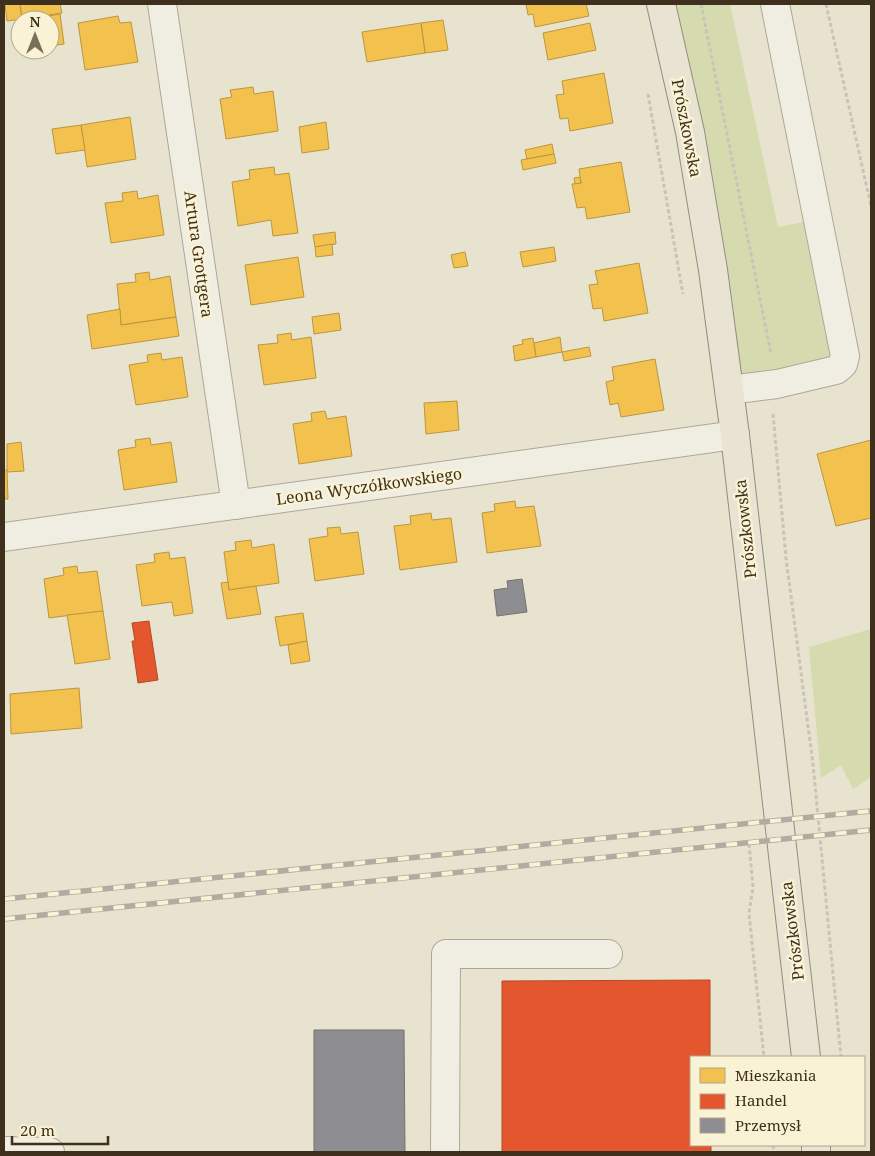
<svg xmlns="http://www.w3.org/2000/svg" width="875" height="1156" viewBox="0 0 875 1156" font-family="'Noto Serif',serif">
	<rect width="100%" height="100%" fill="#e8e3ce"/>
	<g fill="#d6daaf">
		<polygon points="661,4 730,4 778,227 818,219 845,356 729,390"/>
		<polygon points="871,629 871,777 853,789 841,765 821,778 809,647"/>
	</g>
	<g fill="#f2c14e" stroke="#bc963f">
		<polygon points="5,4 20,4 22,19 7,21"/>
		<polygon points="20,4 60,4 62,13 22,19"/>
		<polygon points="526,4 586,4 589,16 535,27 533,14 528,15"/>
		<polygon points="60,14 64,44 50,46 50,20 30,19"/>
		<polygon points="118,16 120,23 131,22 138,62 85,70 78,23"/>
		<polygon points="443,20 448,50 425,53 421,23"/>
		<polygon points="421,23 425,53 367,62 362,32"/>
		<polygon points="590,23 596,50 548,60 543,33"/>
		<polygon points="604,73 613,123 570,131 568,118 560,119 556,95 564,94 562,81"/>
		<polygon points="253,87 254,94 273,91 278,131 226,139 220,99 232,97 230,90"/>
		<polygon points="130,117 136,159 87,167 81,125"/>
		<polygon points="326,122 329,149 302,153 299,127"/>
		<polygon points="81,125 85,150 56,154 52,129"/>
		<polygon points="552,144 554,154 527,159 525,150"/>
		<polygon points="554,154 556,163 523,170 521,160"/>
		<polygon points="621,162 630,212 587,219 585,207 577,208 572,184 581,183 579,169"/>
		<polygon points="274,167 275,175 289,173 298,233 273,236 271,220 238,226 232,182 250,179 249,170"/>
		<polygon points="580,177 581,183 575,184 574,178"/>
		<polygon points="137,191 138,199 158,195 164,235 111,243 105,203 123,201 122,193"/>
		<polygon points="335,232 336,244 315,247 313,235"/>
		<polygon points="332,244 333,255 316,257 315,247"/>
		<polygon points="554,247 556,261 523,267 520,252"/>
		<polygon points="465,252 468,266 454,268 451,255"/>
		<polygon points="298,257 304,297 251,305 245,265"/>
		<polygon points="639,263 648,313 604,321 602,308 593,309 589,285 598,284 595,271"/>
		<polygon points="149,272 150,280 170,276 176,317 121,325 117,284 136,282 135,274"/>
		<polygon points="120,309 121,325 176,317 179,336 92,349 87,315"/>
		<polygon points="339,313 341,330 314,334 312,317"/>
		<polygon points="291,333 292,340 311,337 316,378 264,385 258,345 278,343 277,335"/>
		<polygon points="560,337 562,352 536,357 534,343"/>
		<polygon points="533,338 536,357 515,361 513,346 523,344 522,340"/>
		<polygon points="589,347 591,356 564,361 562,352"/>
		<polygon points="161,353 162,360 182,357 188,397 136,405 129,365 148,362 147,355"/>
		<polygon points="655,359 664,410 621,417 618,403 610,405 606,382 614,380 612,367"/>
		<polygon points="457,401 459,430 426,434 424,403"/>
		<polygon points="325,411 327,419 346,416 352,456 299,464 293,424 312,421 311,413"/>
		<polygon points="150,438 151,445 171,442 177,482 124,490 118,450 136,447 135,440"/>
		<polygon points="871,440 871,518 836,526 817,454"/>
		<polygon points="21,442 24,471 7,472 7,444"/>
		<polygon points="4,470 7,470 8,499 4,499"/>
		<polygon points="515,501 516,508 534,506 541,546 487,553 482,513 495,511 494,504"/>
		<polygon points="431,513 432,520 451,518 457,562 400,570 394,526 411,524 410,516"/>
		<polygon points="340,527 341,534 358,532 364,574 315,581 309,539 328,536 327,528"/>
		<polygon points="251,540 252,548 274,544 279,583 229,590 224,552 236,550 235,542"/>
		<polygon points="169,552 170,559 185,557 193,613 174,616 172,602 142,606 136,565 155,562 154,554"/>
		<polygon points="77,566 78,573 97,571 103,611 49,618 44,579 64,575 63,568"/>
		<polygon points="228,582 229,590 256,586 261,614 227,619 221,583"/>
		<polygon points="103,611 110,659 75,664 67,615"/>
		<polygon points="303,613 307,641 280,646 275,617"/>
		<polygon points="307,641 310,661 291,664 288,645"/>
		<polygon points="79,688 82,728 11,734 10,694"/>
	</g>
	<g fill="#e4572e" stroke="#b24b29">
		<polygon points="149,621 158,680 138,683 132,641 135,641 132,623"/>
		<polygon points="710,980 710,1057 691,1057 691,1145 711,1145 711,1152 502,1152 502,981"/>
	</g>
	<g fill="#8d8d92" stroke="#76716f">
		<polygon points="522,579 527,612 497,616 494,590 508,588 507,581"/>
		<polygon points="314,1030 404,1030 405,1152 314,1152"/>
	</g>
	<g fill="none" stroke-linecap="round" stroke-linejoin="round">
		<g stroke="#aea798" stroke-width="30">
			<g id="minor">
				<polyline points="162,4 236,505"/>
				<polyline points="729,390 777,384 836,370 843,364 845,356 775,4"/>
				<polyline points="4,537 735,435"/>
				<polyline points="4,1151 50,1152"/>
				<polyline points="445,1152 446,954 608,954"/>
			</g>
		</g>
		<g stroke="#938d7e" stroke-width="30">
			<g id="major">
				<polyline points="661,4 690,132 713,270 735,435 806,1057"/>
				<polyline points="816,1145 816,1152"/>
			</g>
		</g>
		<g stroke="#c9c4b8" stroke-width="3" stroke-dasharray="4 2.5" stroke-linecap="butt">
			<polyline points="701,4 771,354"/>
			<polyline points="826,4 871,206"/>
			<polyline points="648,94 683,294"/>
			<polyline points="773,414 786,558 813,764 841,1057"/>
			<polyline points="749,844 753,887 749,913 764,1057"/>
			<polyline points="773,1145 774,1152"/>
		</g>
		<use href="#minor" stroke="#f0ede2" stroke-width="28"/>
		<use href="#major" stroke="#e8e3d2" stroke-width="28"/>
		<g stroke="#b0aca1" stroke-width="5.5">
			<g id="rail">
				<polyline points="4,899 871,811"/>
				<polyline points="4,919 871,830"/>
			</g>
		</g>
		<use href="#rail" stroke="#faf2d5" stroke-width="4" stroke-dasharray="11" stroke-linecap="butt"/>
	</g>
	<g text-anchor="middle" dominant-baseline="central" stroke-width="5" stroke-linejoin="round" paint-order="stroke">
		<g font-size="16" fill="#3f301d" stroke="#faf2d5">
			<text transform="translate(687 128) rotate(79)">Prószkowska</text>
			<text transform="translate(199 254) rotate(82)">Artura Grottgera</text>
			<text transform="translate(369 486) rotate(-8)">Leona Wyczółkowskiego</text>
			<text transform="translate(745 529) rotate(-96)">Prószkowska</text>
			<text transform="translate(792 931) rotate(-97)">Prószkowska</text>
		</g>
	</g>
	<rect width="875" height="1156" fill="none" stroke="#3f301d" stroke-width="10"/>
	<rect x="690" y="1056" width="175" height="90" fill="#faf2d5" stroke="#afa48b"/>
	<rect x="700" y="1068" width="25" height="15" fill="#f2c14e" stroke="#afa48b"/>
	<text x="735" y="1081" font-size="15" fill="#3f301d">Mieszkania</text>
	<rect x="700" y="1094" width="25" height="15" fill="#e4572e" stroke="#afa48b"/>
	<text x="735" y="1106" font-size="15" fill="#3f301d">Handel</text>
	<rect x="700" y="1118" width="25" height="15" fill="#8d8d92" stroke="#afa48b"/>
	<text x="735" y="1131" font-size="15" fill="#3f301d">Przemysł</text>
	<g transform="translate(35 35)"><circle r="24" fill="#faf2d5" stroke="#afa48b"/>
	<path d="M0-4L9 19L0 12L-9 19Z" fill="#7a6f5b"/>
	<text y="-8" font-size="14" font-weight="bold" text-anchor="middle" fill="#3f301d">N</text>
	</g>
	<path d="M12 1136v8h96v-8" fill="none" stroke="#3f301d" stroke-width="2.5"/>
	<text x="20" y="1136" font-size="15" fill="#3f301d" stroke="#faf2d5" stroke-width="4" paint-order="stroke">20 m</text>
</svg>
